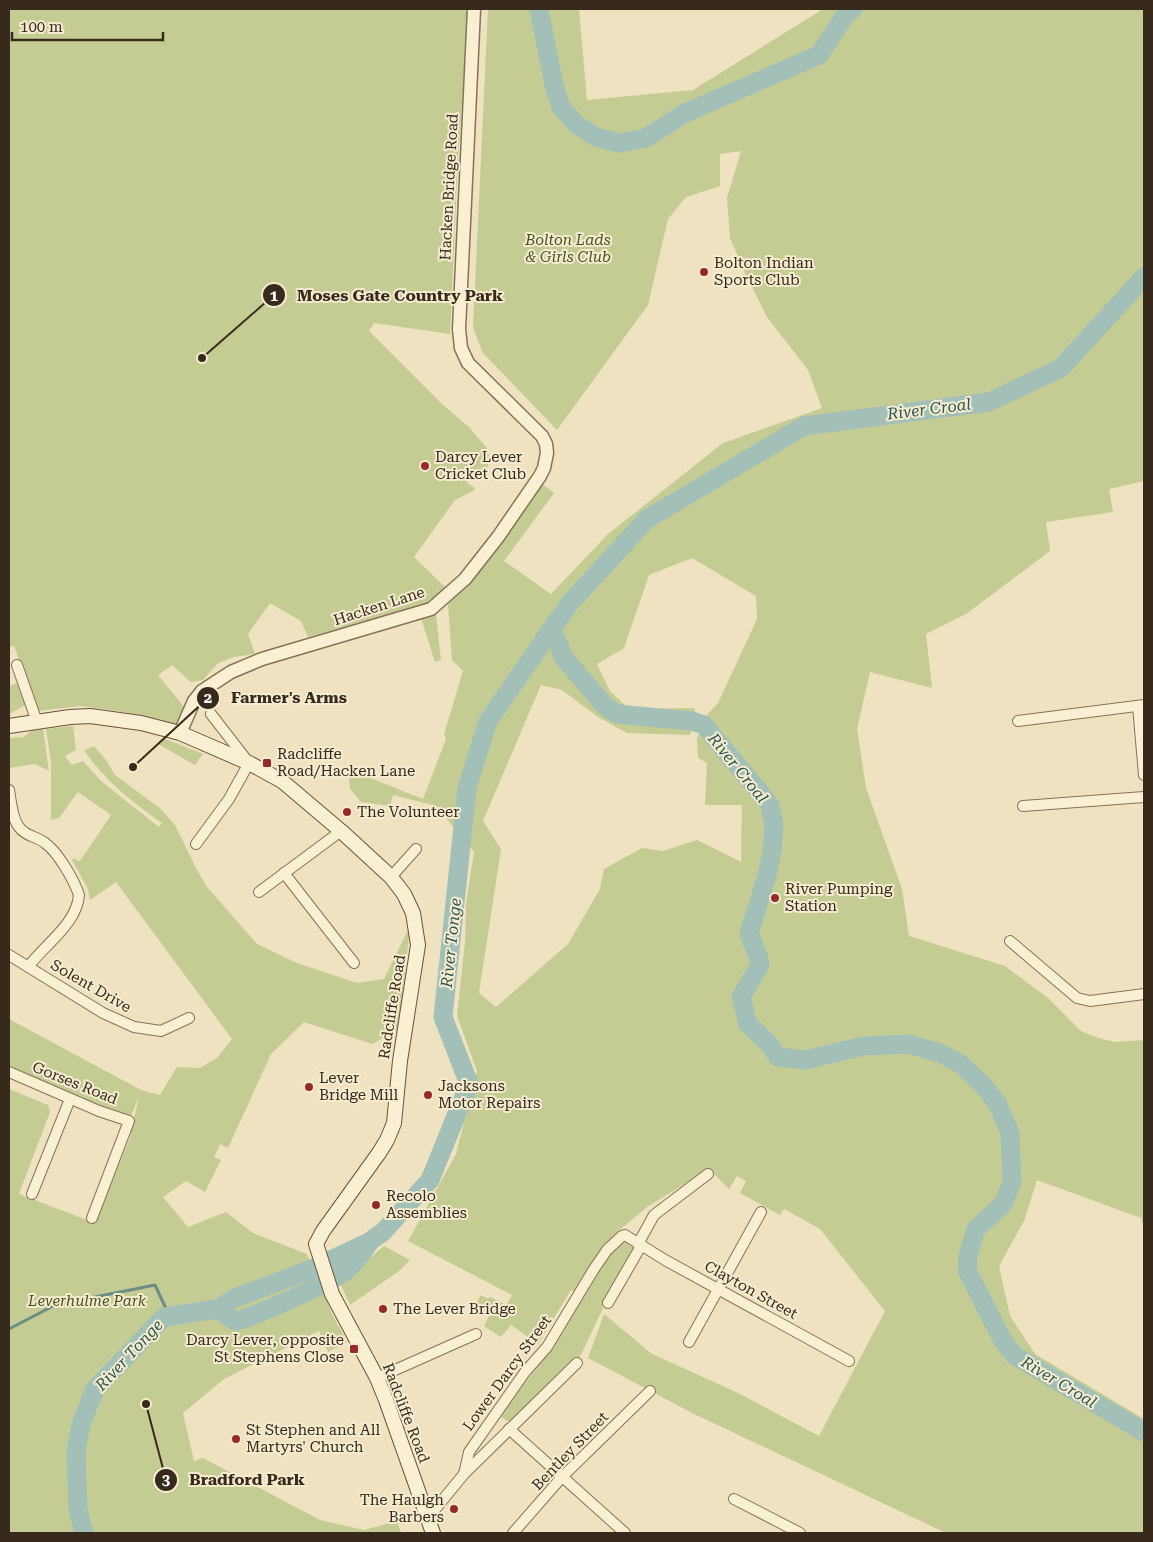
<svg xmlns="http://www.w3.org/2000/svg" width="1153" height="1542" viewBox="0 0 1153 1542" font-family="'Roboto Serif',serif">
	<rect width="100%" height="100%" fill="#eee2c0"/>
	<g fill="#c4cc94" fill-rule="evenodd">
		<path d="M 9,9 L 469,9 L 458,159 L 450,334 L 374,323 L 369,331 L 443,405 L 469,427 L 486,447 L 490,459 L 485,476 C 476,474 472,475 467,483 L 475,488 L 473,491 L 455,500 L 414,557 L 447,589 L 427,603 L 308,637 L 301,621 L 270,603 L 248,634 L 255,654 L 234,657 L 218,663 L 203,680 L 191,682 L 172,665 L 158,675 L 184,707 L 175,726 L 124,712 L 81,706 L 38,711 L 14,646 L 9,647 Z"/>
		<path d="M 488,9 L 579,9 L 587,100 L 693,90 L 823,9 L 1144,9 L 1144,481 L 1109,489 L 1113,512 L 1046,522 L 1050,551 L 966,614 L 926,634 L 932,688 L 870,672 L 857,729 L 866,788 L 902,889 L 909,936 L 1005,966 L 1048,998 L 1081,1031 L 1098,1038 L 1115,1042 L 1144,1040 L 1144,1230 L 1141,1218 L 1037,1180 L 1024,1221 L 999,1266 L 1010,1316 L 1035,1354 L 1144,1419 L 1144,1533 L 946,1533 L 694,1414 L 588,1358 L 604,1314 L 652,1354 L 738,1393 L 819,1436 L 885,1311 L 820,1229 L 784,1209 L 780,1215 L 740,1193 L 746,1181 L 737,1176 L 729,1189 L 709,1169 L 647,1207 L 616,1233 L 635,1247 L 602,1307 L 603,1308 L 577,1363 L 511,1424 L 500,1416 L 550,1350 L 583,1297 L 571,1290 L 538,1344 L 511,1325 L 501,1337 L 484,1326 L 490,1314 L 475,1306 L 481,1295 L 488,1299 L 490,1297 L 506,1305 L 512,1295 L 408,1241 L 456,1154 L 477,1071 L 457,1016 L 465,942 L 466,904 L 474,852 L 436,806 L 393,795 L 390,806 L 361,802 L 350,789 L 348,769 L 423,799 L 446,739 L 444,734 L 463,671 L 452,660 L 448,604 L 493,555 L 541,483 L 554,493 L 504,561 L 551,594 L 608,534 L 723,443 L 822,408 L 808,370 L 767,317 L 745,273 L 730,238 L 727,198 L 741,151 L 720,154 L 720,186 L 686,197 L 668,219 L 648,305 L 557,430 L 483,353 L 473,328 ZM 692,558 L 756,596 L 757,619 L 718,703 L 705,717 L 697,739 L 698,758 L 707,763 L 705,805 L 742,805 L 741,862 L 697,840 L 663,851 L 642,848 L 604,869 L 600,889 L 568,944 L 496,1007 L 479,993 L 501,849 L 483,821 L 541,685 L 562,690 L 598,717 L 627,733 L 690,735 L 697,716 L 694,708 L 629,709 L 610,691 L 597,664 L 624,648 L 649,575 Z"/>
		<polygon points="436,614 441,660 435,662 421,618"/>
		<polygon points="18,683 25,705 9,714 9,686"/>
		<path d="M 73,726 L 76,750 L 65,756 L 72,765 L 83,761 L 101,781 L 159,827 L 162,823 C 133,803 104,780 84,750 L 94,746 L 106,760 L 115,775 L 161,809 L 175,825 L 197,870 L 207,887 L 257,944 L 297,963 L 357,983 L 384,979 L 410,926 L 399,1029 L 372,1044 L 304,1022 L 271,1054 L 228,1148 L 220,1144 L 214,1157 L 221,1160 L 205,1192 L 186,1181 L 163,1197 L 188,1227 L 226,1212 L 253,1233 L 307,1254 L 333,1316 L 347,1342 L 328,1352 L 319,1331 L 224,1379 L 183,1413 L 194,1461 L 203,1458 L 320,1520 L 364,1530 L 397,1521 L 401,1533 L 9,1533 L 9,1089 L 48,1105 L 50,1112 L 19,1194 L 95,1223 L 130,1138 L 139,1096 L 129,1121 L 9,1070 L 9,1019 L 141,1090 L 160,1095 L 177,1067 L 200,1068 L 217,1058 L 232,1039 L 116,882 L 90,900 L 88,889 L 71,858 L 80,861 L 111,815 L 78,792 L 59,818 L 51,820 L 51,761 L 46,729 Z"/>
		<polygon points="43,729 49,771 35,764 9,768 9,738 24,737 32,730"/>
		<polygon points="163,738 203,754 195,765 158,744"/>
		<polygon points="384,1246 410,1260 399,1271 350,1305 340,1283"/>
	</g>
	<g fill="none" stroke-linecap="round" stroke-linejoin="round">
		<polyline stroke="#6a8e86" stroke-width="3" points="9,1329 55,1305 155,1285 169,1315"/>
		<g stroke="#a3c0b8" stroke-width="19">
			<polyline points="539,9 554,85 561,107 577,125 596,137 619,143 646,138 685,113 819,55 846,14 853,9"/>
			<polyline points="552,630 564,658 605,706 617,714 692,721 704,725 770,805 774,825 772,851 767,876 749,933 759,959 760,965 741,997 748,1024 769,1044 778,1057 806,1060 863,1046 907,1044 940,1053 961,1064 983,1085 997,1103 1010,1133 1012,1182 1003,1204 976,1229 968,1255 967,1270 1003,1341 1015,1356 1144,1432"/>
			<path d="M 217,1309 L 235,1321 C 244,1322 334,1280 344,1272 C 355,1264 362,1253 369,1243"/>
			<polyline points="84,1533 78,1510 76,1451 81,1424 95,1389 164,1317 217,1309 235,1298 309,1270 369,1242 383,1232 430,1180 469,1084 443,1017 467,788 488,721 569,604 647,519 804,426 989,402 1061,368 1144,277"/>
		</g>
		<g stroke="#877258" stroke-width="12">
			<g id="minor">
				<polyline points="17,665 37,722"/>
				<polyline points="1138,706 1144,775"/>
				<polyline points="1018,721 1144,705"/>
				<path d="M 9,790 C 11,801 12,818 19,827 C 26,837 37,836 45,843 C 58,852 74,880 79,895 C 77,924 44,945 28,967"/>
				<polyline points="1023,806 1144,797"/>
				<polyline points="196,844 229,799 249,763 211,714"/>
				<polyline points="284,873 354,963"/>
				<polyline points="391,877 416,849"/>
				<polyline points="259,892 341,831"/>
				<polyline points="1010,941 1077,998 1090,1001 1144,994"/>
				<polyline points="9,955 103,1013 134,1027 161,1031 189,1018"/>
				<polyline points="9,1072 99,1111 129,1121 92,1218"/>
				<polyline points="32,1194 70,1099"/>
				<polyline points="638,1244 654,1215 708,1174"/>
				<polyline points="608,1303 641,1246"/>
				<polyline points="689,1342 761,1212"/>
				<polyline points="377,1378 476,1334"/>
				<polyline points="509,1429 625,1533"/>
				<polyline points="464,1474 469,1452 525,1372 547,1347 594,1269 607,1250 622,1236 625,1235 665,1260 849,1361"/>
				<polyline points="734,1499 800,1533"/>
				<polyline points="427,1519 464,1474 577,1363"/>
				<polyline points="513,1533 562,1477 650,1391"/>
			</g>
		</g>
		<g stroke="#877258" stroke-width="15">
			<polyline id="tertiary" points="180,733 194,701 202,691 231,672 262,659 431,609 465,579 498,537 540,476 544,468 547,453 546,444 542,436 468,363 461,348 459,329 474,9"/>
		</g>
		<g stroke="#69533b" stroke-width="16">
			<polyline id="secondary" points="9,726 70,717 90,716 141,723 180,733 249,763 282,781 341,831 391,877 404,894 413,913 418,945 400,1061 394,1123 387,1140 379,1153 323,1231 316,1244 332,1294 377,1378 386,1400 433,1533"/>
		</g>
		<use href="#minor" stroke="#f9efd3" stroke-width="10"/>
		<use href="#tertiary" stroke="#f9efd3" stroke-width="12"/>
		<use href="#secondary" stroke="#f9efd3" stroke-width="14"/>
	</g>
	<g fill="#972a28" stroke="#f5ecd0" stroke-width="2">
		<circle cx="704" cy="272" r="5"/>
		<circle cx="425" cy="466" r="5"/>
		<rect x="262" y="758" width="10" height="10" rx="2.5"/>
		<circle cx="347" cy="812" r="5"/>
		<circle cx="775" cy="898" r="5"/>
		<circle cx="309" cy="1087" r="5"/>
		<circle cx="428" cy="1095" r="5"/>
		<circle cx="376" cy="1205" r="5"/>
		<circle cx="383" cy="1309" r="5"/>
		<rect x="349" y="1344" width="10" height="10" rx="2.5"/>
		<circle cx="236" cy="1439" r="5"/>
		<circle cx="454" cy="1509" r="5"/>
	</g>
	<g text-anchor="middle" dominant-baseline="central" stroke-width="4" stroke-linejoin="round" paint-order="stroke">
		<g font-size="15" fill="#372a1d" stroke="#f5ecd0">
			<text transform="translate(449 187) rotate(-87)">Hacken Bridge Road</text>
			<text transform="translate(379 606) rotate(-18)">Hacken Lane</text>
			<text transform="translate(91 986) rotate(30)">Solent Drive</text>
			<text transform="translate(392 1007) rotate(-81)">Radcliffe Road</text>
			<text transform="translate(75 1083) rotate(22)">Gorses Road</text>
			<text transform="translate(751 1290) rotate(29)">Clayton Street</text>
			<text transform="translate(507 1373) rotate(-54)">Lower Darcy Street</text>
			<text transform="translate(406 1413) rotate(69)">Radcliffe Road</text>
			<text transform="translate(570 1451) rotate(-46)">Bentley Street</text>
		</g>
		<g font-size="15" font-style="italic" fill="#465323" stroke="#f5ecd0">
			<text x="568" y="240">Bolton Lads<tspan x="568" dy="17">&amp; Girls Club</tspan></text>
			<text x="87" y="1301">Leverhulme Park</text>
		</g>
		<g font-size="15" fill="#372a1d" stroke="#f5ecd0" text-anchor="start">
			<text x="714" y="263">Bolton Indian<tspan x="714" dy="17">Sports Club</tspan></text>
			<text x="435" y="457">Darcy Lever<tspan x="435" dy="17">Cricket Club</tspan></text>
			<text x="277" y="754">Radcliffe<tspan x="277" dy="17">Road/Hacken Lane</tspan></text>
			<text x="357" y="812">The Volunteer</text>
			<text x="785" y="889">River Pumping<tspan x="785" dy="17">Station</tspan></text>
			<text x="319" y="1078">Lever<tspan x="319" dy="17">Bridge Mill</tspan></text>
			<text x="438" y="1086">Jacksons<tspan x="438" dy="17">Motor Repairs</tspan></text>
			<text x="386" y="1196">Recolo<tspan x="386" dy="17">Assemblies</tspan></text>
			<text x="393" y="1309">The Lever Bridge</text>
			<text x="344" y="1340" text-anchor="end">Darcy Lever, opposite<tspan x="344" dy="17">St Stephens Close</tspan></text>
			<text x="246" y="1430">St Stephen and All<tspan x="246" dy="17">Martyrs' Church</tspan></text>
			<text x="444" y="1500" text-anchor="end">The Haulgh<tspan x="444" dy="17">Barbers</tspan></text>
		</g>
		<g font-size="16" font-style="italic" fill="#2c5755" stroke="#f5ecd0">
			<text transform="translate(929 409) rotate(-7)">River Croal</text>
			<text transform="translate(738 768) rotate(51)">River Croal</text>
			<text transform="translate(451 943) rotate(-84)">River Tonge</text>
			<text transform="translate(129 1355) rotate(-47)">River Tonge</text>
			<text transform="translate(1059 1382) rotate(31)">River Croal</text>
		</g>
	</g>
	<path fill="none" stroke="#372a1d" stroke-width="2" d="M202 358L274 295M133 767L208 698M146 1404L166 1480"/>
	<g fill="#372a1d" stroke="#f5ecd0" stroke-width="2">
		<circle cx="202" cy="358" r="5"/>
		<circle cx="133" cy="767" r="5"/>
		<circle cx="146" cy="1404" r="5"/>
		<circle cx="274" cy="295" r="12"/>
		<circle cx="208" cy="698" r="12"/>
		<circle cx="166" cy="1480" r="12"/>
	</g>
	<g font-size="15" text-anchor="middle" font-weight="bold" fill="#fff">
		<text x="274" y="301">1</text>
		<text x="208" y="703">2</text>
		<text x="166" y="1485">3</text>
	</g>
	<g font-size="16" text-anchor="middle" font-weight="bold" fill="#372a1d" stroke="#f5ecd0" stroke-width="4" stroke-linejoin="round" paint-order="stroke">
		<text x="400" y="301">Moses Gate Country Park</text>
		<text x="289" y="703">Farmer's Arms</text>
		<text x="247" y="1485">Bradford Park</text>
	</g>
	<rect width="1153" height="1542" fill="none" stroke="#372a1d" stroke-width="20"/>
	<path d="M12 32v8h151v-8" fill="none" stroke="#372a1d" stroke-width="2.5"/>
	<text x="20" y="32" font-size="15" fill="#372a1d" stroke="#f5ecd0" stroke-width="4" paint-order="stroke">100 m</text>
</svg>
